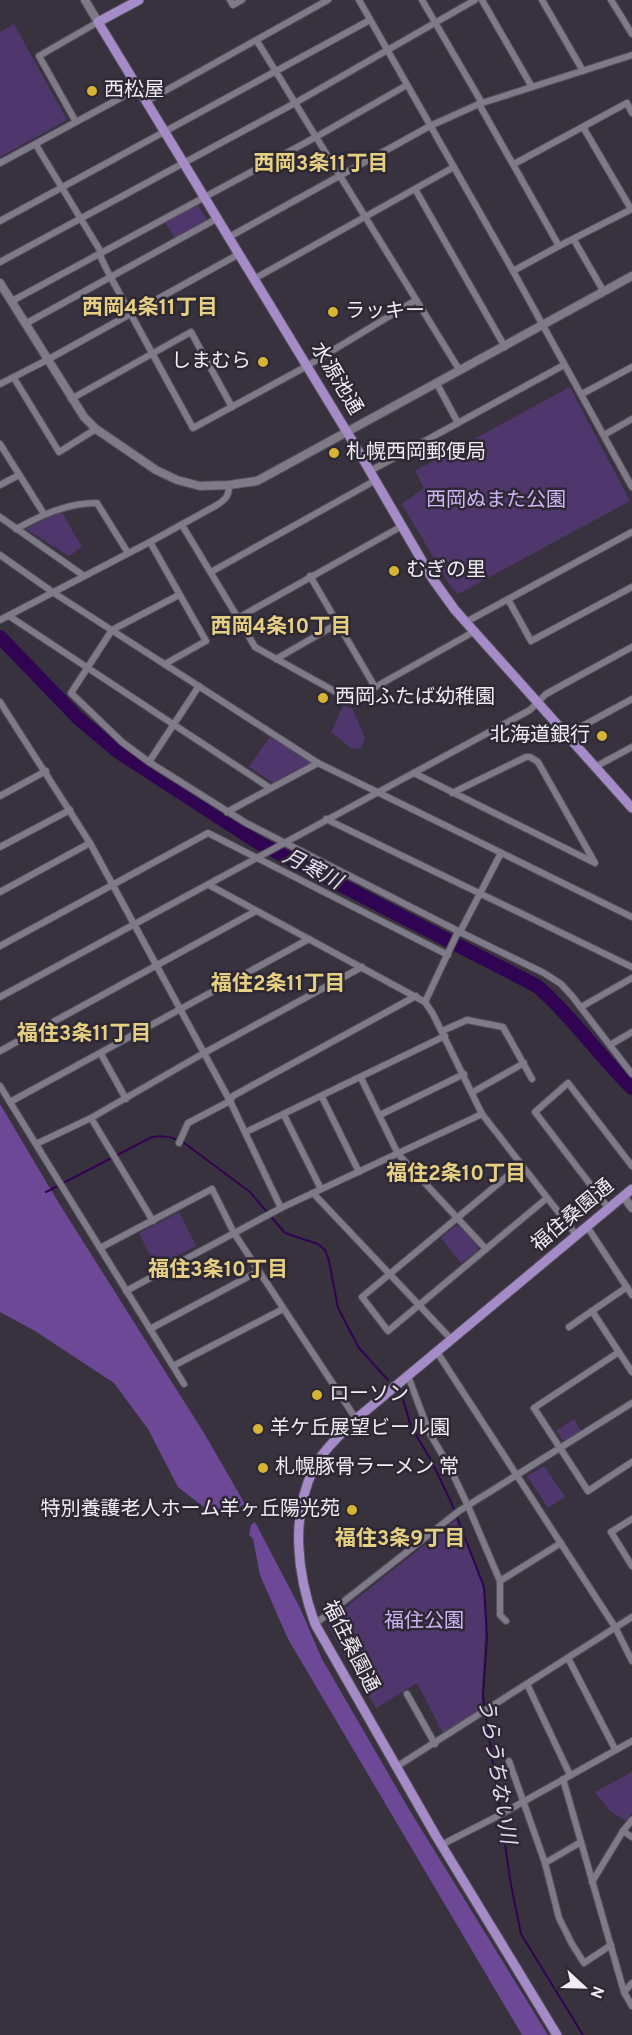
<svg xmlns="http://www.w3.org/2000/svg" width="632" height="2035" viewBox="0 0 632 2035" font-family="Overpass,'Noto Sans JP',sans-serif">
	<rect width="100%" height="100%" fill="#37323e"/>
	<g fill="#4f376d">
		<polygon points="14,24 67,120 0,157 0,32"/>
		<polygon points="196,202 207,220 175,238 164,221"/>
		<polygon points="570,387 630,501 458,594 449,584 402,504 424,488 415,471"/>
		<polygon points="61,511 82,547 69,556 26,529"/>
		<polygon points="343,706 352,708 365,738 361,749 351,748 331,732"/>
		<polygon points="270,737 315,763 275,784 249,767"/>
		<polygon points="179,1212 196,1246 156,1267 139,1233"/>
		<polygon points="455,1226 459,1226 478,1246 478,1250 461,1263 441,1238"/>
		<polygon points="574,1419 581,1431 568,1441 563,1440 556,1431"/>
		<polygon points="544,1466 565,1497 548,1508 527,1476"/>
		<path d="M 456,1520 C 463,1538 480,1572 483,1590 C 489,1630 480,1670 482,1711 L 443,1733 L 417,1683 L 376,1708 L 328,1626 L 331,1619 Z"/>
		<polygon points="632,1772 632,1813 626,1821 611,1812 595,1792"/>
	</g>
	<g fill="#6d4897">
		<polygon points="0,1104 60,1205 204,1433 245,1504 223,1515 210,1512 178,1487 148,1429 114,1383 35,1331 0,1312"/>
		<polygon points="255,1522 300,1608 322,1659 410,1811 548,2035 522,2035 288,1639 260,1575 253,1539 249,1535 251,1525"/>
	</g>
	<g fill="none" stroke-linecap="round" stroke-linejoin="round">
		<g stroke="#300353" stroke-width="2">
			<path d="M 46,1192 L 152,1137 C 164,1135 171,1137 183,1142 L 250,1192 L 285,1233 L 318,1244 L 325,1250 L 329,1261 L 338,1308 L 359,1348 L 388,1380"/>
			<polyline points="403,1399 411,1427 431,1460 451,1502 484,1587 487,1637 483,1696 511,1885 521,1934 583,2035"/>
		</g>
		<path stroke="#300353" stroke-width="14" d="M 0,637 L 79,719 L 117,751 L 257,842 L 537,986 C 572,1016 598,1055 632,1088"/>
		<g stroke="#54515b" stroke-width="8">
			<g id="minor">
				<polyline points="230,0 233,5 242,0"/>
				<polyline points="359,0 513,271 632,487"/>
				<polyline points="422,0 482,103"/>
				<polyline points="482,0 532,87"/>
				<polyline points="542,0 583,71"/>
				<polyline points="611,0 632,34"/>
				<polyline points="257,41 460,371"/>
				<polyline points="147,101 328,0"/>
				<polyline points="479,104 559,246 513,271"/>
				<polyline points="76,122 39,56 98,22"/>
				<polyline points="583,127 631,209"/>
				<polyline points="36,145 101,252 101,258 110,276 193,428 307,366 416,300"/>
				<polyline points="0,163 139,88"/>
				<polyline points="514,164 627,103 632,113"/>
				<polyline points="415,189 505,347"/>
				<polyline points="0,221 370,20"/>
				<polyline points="229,237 430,126 479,104 632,55"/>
				<polyline points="574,240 604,292"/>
				<polyline points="559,246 632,209"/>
				<polyline points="0,262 295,103 475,0"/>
				<polyline points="254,279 454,167"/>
				<polyline points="12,301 316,137 407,85"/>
				<polyline points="25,324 218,218"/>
				<polyline points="14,378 59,452 96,429"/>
				<polyline points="436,382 458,423"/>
				<polyline points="0,384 47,360 239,254"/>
				<polyline points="582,394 632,367"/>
				<polyline points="71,399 191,332 232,407"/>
				<polyline points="604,435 632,419"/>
				<polyline points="0,444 44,514"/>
				<polyline points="370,471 564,365"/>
				<polyline points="0,485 19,475"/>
				<polyline points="0,517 84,576"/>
				<polyline points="182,525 238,618 402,526"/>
				<path d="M 16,529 C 42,515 66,503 97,503 L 128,553"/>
				<polyline points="150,542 206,641 165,664"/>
				<polyline points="0,555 54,593 318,763 632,917"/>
				<polyline points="211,572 376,480"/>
				<polyline points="310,576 375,687"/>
				<polyline points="179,595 112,630 71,693 122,742 149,762 246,823 460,932 544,973 561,984 572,996 632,1074"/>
				<polyline points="509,601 531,641 632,587"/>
				<polyline points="9,616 270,788"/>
				<polyline points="238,618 255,647 345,697 354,699 475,631"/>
				<path d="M 0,620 L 150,542 L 217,505 C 226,499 229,496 229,485"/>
				<polyline points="466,622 632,532"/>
				<polyline points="276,659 337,624"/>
				<polyline points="0,702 90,843 230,1101 281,1208"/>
				<polyline points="566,735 632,699"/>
				<polyline points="149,762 199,686"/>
				<polyline points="595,767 632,747"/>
				<polyline points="414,773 595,863 538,762 530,757 526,757 452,793"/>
				<polyline points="0,796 46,771"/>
				<polyline points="227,812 318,763"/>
				<polyline points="326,819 632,967"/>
				<polyline points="0,847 70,810"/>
				<polyline points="209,885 425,1002 433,1014 482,1114 577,1236"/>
				<polyline points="0,892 90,843"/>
				<polyline points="0,946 208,833 448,955"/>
				<polyline points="0,997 530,710 546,694 632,647"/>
				<polyline points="425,1002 457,934 460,932 501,853"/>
				<polyline points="581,1007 632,978"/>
				<polyline points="442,1031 467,1020 503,1027 532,1079"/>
				<polyline points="610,1045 632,1032"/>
				<polyline points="0,1051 256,911"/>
				<polyline points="101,1054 126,1099"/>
				<polyline points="361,1078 398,1154 486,1249"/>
				<polyline points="0,1086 184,1384"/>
				<polyline points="473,1092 524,1063"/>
				<polyline points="322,1097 359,1172"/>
				<polyline points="10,1102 309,939"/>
				<polyline points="284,1115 321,1189"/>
				<polyline points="380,1115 464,1074"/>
				<polyline points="91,1118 153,1221"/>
				<polyline points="246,1132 445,1036"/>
				<polyline points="179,1143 188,1123 230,1101 233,1096 416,996"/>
				<polyline points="36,1144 91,1118 204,1053 362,967"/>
				<polyline points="522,1164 362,1297 388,1331 547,1198"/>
				<polyline points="313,1193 452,1340"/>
				<polyline points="609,1209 535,1112 568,1083 632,1166"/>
				<polyline points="588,1228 632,1295"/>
				<polyline points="100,1248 212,1189 234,1233 356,1419"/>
				<polyline points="627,1287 592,1311 632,1372"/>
				<polyline points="126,1291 281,1208 482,1114"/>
				<polyline points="569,1327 592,1311"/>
				<polyline points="150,1329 259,1271"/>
				<polyline points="437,1352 615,1627 632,1661"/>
				<polyline points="619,1352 534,1408 588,1491 632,1462"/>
				<polyline points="173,1366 283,1309"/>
				<polyline points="408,1376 429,1432 450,1468 468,1506 500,1581 500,1615 506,1621"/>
				<polyline points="632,1519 611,1532 632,1566"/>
				<polyline points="500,1581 561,1543"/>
				<polyline points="315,1624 459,1511 632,1403"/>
				<polyline points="568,1658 615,1749"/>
				<polyline points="527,1684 570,1775"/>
				<polyline points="407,1694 435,1744"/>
				<polyline points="509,1761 545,1863 559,1918 572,1944 584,1963 611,1945"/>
				<polyline points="396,1767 632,1617"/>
				<polyline points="563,1779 624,1992 632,2006"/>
				<polyline points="623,1831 632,1837"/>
				<polyline points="441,1845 496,1817 632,1741"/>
				<polyline points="545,1863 581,1842"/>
				<polyline points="592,1882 623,1831 632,1820"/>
				<polyline points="624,1992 632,1983"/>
			</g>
		</g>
		<g stroke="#54515b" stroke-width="10">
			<g id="tertiary">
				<polyline points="85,0 98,22"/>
				<polyline points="0,283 84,417 96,429 156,470 177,480 200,486 229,485 257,481 632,276"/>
				<polyline points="624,1197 632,1208"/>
			</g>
		</g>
		<g stroke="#54515b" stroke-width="11">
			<g id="primary">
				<polyline points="139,0 98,22 353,442 432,578 455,610 632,808"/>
				<path d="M 557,2035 L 436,1836 L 315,1624 C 297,1574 290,1517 314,1468 C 323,1450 342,1433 356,1419 L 632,1189"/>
			</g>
		</g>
		<use href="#minor" stroke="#7f7a88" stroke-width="6"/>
		<use href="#tertiary" stroke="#7f7a88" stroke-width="8"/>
		<use href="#primary" stroke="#a58bc7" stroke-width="9"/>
	</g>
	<g fill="#d6b534" stroke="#2d2834" stroke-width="2">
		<circle cx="92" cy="91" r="6"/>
		<circle cx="333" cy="312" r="6"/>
		<circle cx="263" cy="362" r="6"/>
		<circle cx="334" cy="453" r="6"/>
		<circle cx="394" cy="571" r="6"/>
		<circle cx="323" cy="698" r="6"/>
		<circle cx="602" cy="736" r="6"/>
		<circle cx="317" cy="1395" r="6"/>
		<circle cx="258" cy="1429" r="6"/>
		<circle cx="263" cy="1468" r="6"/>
		<circle cx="352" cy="1510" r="6"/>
	</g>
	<g text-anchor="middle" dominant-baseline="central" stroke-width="5" stroke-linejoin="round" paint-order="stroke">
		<g font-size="20" fill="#efecf4" stroke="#2d2834" text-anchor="start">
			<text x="104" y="91">西松屋</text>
			<text x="345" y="312">ラッキー</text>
			<text x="251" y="362" text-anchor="end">しまむら</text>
			<text x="346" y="453">札幌西岡郵便局</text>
			<text x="406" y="571">むぎの里</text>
			<text x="335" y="698">西岡ふたば幼稚園</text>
			<text x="590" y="736" text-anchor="end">北海道銀行</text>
			<text x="329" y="1395">ローソン</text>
			<text x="270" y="1429">羊ケ丘展望ビール園</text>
			<text x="275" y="1468">札幌豚骨ラーメン 常</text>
			<text x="340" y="1510" text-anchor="end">特別養護老人ホーム羊ヶ丘陽光苑</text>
		</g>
		<g font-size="20" fill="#efecf4" stroke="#2d2834">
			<text transform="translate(336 379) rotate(59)">水源池通</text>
			<text transform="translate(573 1216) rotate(-40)">福住桑園通</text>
			<text transform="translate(350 1647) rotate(63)">福住桑園通</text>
		</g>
		<g font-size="20" fill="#cfb4f5" stroke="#2d2834">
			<text x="496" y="501">西岡ぬまた公園</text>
			<text x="424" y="1622">福住公園</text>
		</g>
		<g font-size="21" font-weight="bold" fill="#e5cf82" stroke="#2d2834">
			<text x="321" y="164">西岡3条11丁目</text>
			<text x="150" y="308">西岡4条11丁目</text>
			<text x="281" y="627">西岡4条10丁目</text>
			<text x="278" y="984">福住2条11丁目</text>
			<text x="84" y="1034">福住3条11丁目</text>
			<text x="456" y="1174">福住2条10丁目</text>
			<text x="218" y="1270">福住3条10丁目</text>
			<text x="400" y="1539">福住3条9丁目</text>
		</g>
		<g font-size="21" font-style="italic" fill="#e5dcf3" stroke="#2d2834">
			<text transform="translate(312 870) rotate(27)">月寒川</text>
			<text transform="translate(496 1771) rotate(81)">うらうちない川</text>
		</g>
	</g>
	<g transform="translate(584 1987) rotate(112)" stroke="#2d2834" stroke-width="4.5" paint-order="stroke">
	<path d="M0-4.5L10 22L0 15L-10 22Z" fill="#efecf4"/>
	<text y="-9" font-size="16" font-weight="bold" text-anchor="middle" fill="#efecf4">N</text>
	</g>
</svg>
